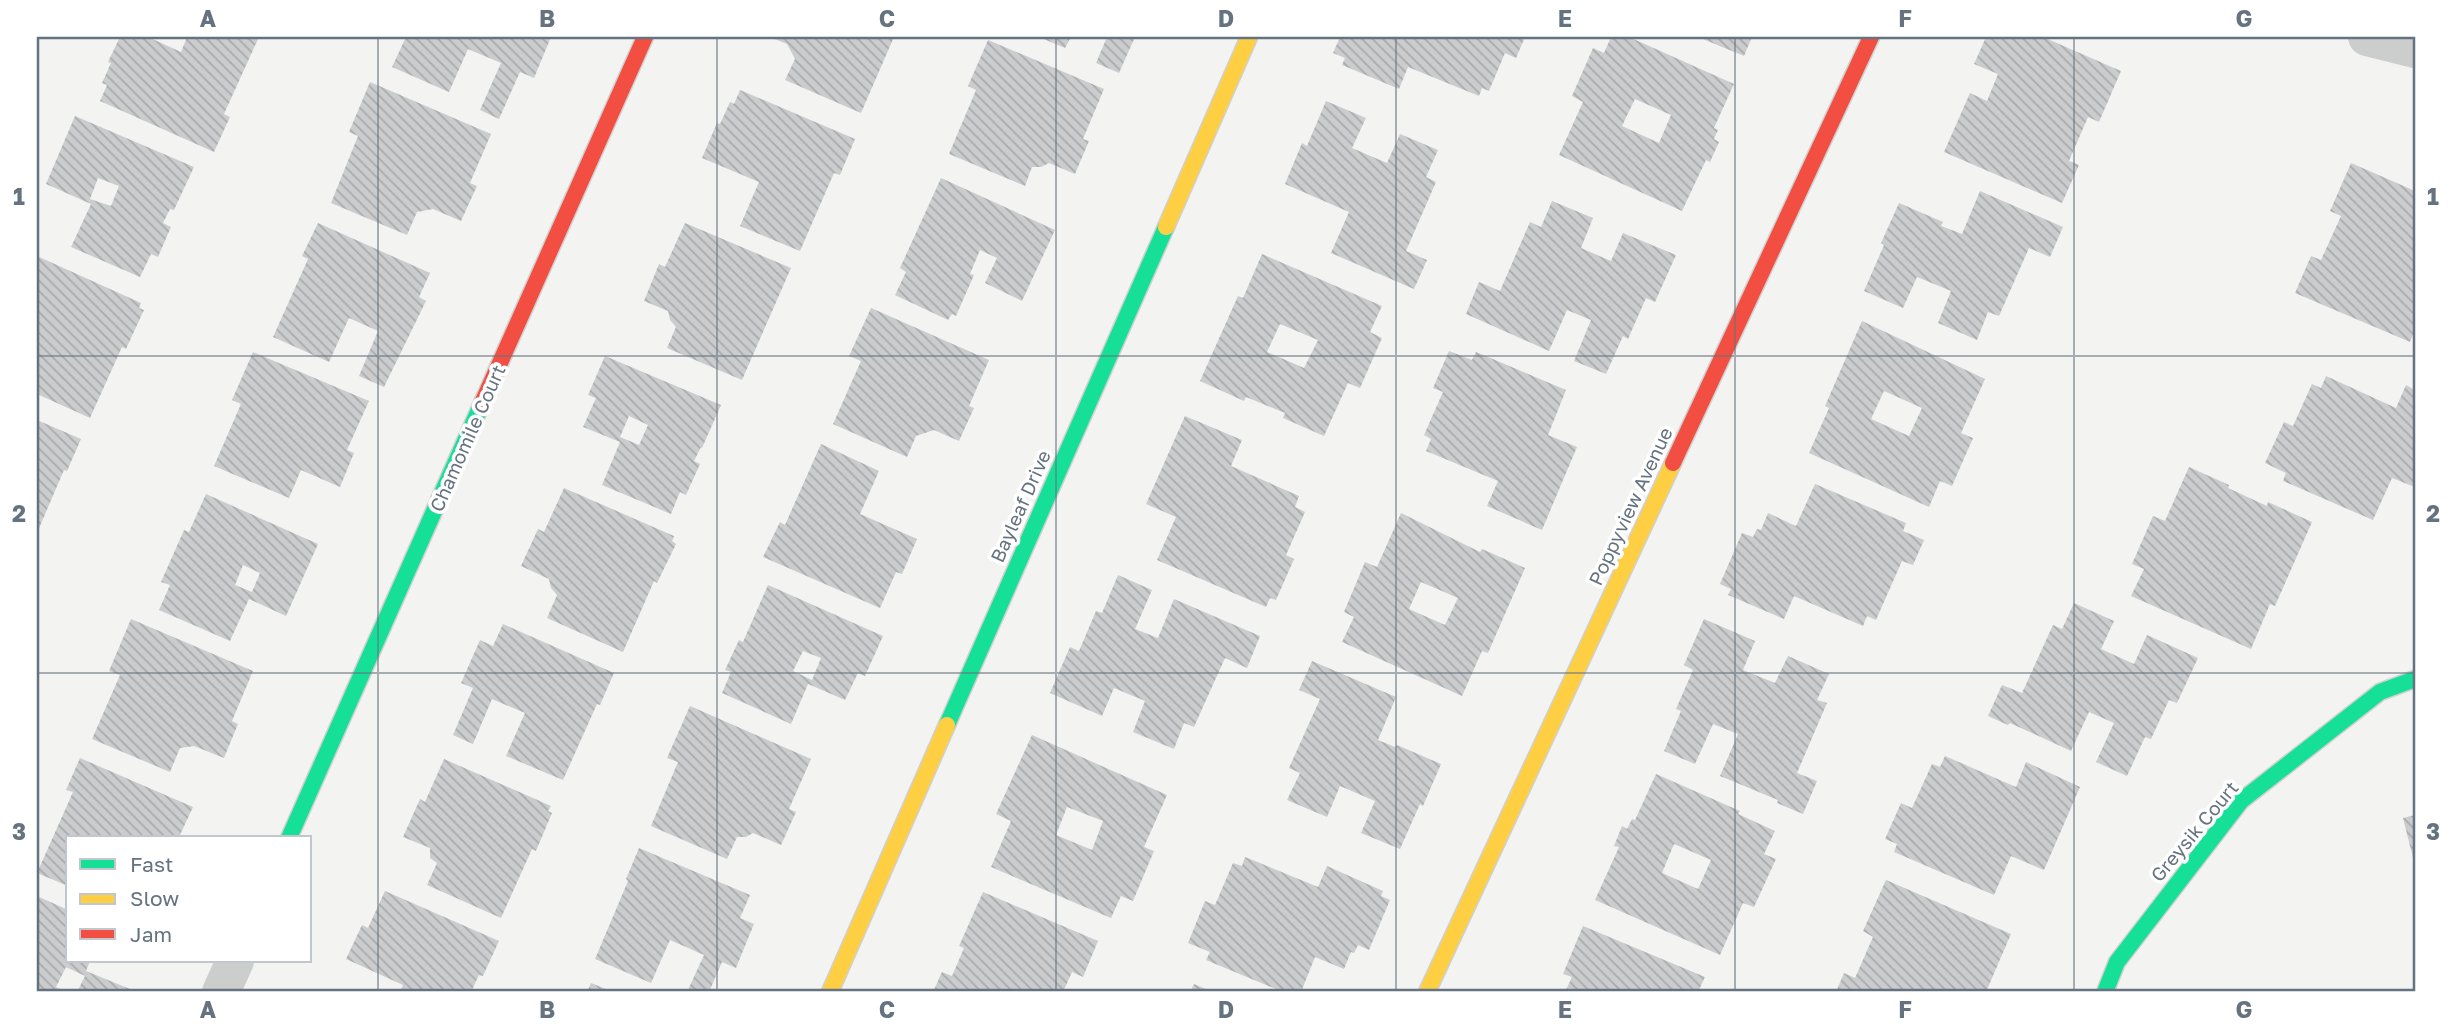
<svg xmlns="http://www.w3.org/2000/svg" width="2452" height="1029" viewBox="0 0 2452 1029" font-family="'Golos Text',sans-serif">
	<defs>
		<pattern id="building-back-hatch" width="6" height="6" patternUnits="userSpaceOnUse" patternTransform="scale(1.75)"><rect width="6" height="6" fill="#cbcccd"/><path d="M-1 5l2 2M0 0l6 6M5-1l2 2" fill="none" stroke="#a8aaac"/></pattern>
	</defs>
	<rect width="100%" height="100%" fill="#f3f3f2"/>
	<g fill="url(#building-back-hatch)" fill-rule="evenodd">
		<polygon points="120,37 148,37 181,52 187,37 259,37 224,114 230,117 214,152 100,101 107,85 102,83 111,63 108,62"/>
		<polygon points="406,37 551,37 534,78 520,72 499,119 480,110 501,63 468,49 449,92 392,67"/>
		<polygon points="770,37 894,37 861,113 785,80 795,59 787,44"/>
		<polygon points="1039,37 1071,37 1065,48"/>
		<polygon points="1107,37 1135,37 1119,73 1096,63"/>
		<polygon points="1340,37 1525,37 1516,58 1505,53 1489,91 1482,88 1479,96 1408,67 1399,89 1342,65 1345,58 1333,53"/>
		<path d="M 1611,37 L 1629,37 L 1734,84 L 1714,128 L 1718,130 L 1714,139 L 1719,142 L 1710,162 L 1706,160 L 1682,211 L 1559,155 L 1583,102 L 1572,96 L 1593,48 L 1604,53 ZM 1635,99 L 1671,115 L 1659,143 L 1622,126 Z"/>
		<polygon points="1698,37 1752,37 1744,56"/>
		<polygon points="1986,37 2043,37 2121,71 2099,122 2088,117 2069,161 2079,165 2062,203 1944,152 1970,93 1987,101 1998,74 1974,64"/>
		<polygon points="988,40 1104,89 1083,139 1089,141 1075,174 1049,163 1041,167 1032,167 1025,186 949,154 976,90 968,86"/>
		<polygon points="370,82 491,134 470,183 477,186 461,221 433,209 417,212 407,235 331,203 358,136 349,132"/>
		<polygon points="740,90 855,139 840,175 834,173 800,251 740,226 759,182 702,158 717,123 720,124 730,102 734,104"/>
		<polygon points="1326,101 1366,118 1352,148 1387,163 1400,134 1438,150 1426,177 1436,182 1406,251 1427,260 1414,289 1331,253 1349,212 1285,184 1302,143 1307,146"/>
		<path d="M 75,116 L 194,167 L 174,210 L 170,209 L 163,223 L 171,227 L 158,257 L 151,254 L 140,277 L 71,247 L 91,204 L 46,184 ZM 98,178 L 119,186 L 111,206 L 90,199 Z"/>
		<polygon points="2351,163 2415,191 2415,329 2410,342 2295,293 2311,256 2321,260 2341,216 2330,211"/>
		<polygon points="941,178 1055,230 1022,301 985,283 997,258 980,250 970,274 974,275 956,316 952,314 948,320 895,295 906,272 900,268"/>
		<polygon points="1980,191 2063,227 2050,257 2029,248 1999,316 1988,312 1977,340 1938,323 1951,291 1917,277 1903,308 1864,291 1884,245 1881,243 1899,203 1943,222 1941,226 1962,234"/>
		<polygon points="1552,201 1593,218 1581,248 1611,261 1623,233 1676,255 1655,302 1646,298 1628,339 1623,336 1606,374 1574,361 1591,320 1567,310 1549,351 1466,314 1479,282 1500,291 1530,222 1541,227"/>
		<polygon points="318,223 430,273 419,297 426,301 384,387 359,376 378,331 349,318 329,362 273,337 308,259 302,256"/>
		<polygon points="685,223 791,268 742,380 667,348 676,327 670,320 668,311 644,301 659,264 665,267"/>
		<path d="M 1262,254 L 1382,306 L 1370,332 L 1382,338 L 1360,388 L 1348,383 L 1324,436 L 1283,418 L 1285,413 L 1246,397 L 1244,401 L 1200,381 L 1238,296 L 1243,298 ZM 1280,324 L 1318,340 L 1304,368 L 1267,352 Z"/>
		<polygon points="37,256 141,303 139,308 144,310 126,349 122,347 90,418 37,394"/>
		<polygon points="871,308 989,360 969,406 974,408 959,441 934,430 916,436 907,457 833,424 861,361 849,356"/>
		<path d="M 1862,321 L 1985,379 L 1961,433 L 1973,438 L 1952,486 L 1940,481 L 1929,507 L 1809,453 L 1829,408 L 1825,406 ZM 1884,391 L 1922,408 L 1909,436 L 1871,419 Z"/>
		<polygon points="1449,351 1472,360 1476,352 1566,390 1548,435 1577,447 1542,530 1487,506 1498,481 1426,451 1431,439 1424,435 1443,392 1433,388"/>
		<polygon points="253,352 369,401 347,450 354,453 340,487 301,470 289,498 214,466 241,404 232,400"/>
		<path d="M 605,356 L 721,405 L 702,448 L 701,447 L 694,461 L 700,464 L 686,495 L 680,492 L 671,514 L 602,485 L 620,442 L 583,427 L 596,398 L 588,395 ZM 629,416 L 648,425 L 639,445 L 620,437 Z"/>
		<polygon points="2326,376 2396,408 2406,385 2415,390 2415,487 2392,478 2373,520 2283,481 2286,473 2265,463 2284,422 2293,426 2312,384 2321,388"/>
		<polygon points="1185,416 1242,440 1231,466 1299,496 1295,507 1305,512 1286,555 1294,559 1276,600 1270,598 1266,607 1157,560 1176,517 1146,504"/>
		<polygon points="37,420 81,439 67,471 64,470 37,533"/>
		<polygon points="821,444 879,471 860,514 917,539 902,574 896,572 880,608 763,557 780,522 785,525"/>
		<polygon points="2189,467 2229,485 2228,488 2267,506 2268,502 2312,522 2275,606 2270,604 2251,649 2131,596 2144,569 2132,564 2153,516 2165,521"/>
		<polygon points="1815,484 1906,523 1903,531 1924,540 1913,565 1902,561 1876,620 1867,616 1863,626 1794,596 1784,619 1728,595 1731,589 1720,584 1742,533 1753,537 1757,529 1761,530 1768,513 1796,526"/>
		<polygon points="564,488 674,536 672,541 676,544 657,583 654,581 623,652 547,618 557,595 551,588 549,579 521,566 538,529 544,532"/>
		<path d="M 206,494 L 318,544 L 286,616 L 249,599 L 230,641 L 159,610 L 170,585 L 161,582 L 184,530 L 189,532 ZM 243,565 L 260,573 L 252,592 L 235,585 Z"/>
		<path d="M 1401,513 L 1480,552 L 1482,549 L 1525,568 L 1488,653 L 1482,651 L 1462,696 L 1342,642 L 1354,617 L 1344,612 L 1365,562 L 1377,567 ZM 1421,582 L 1458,598 L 1445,625 L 1409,609 Z"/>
		<polygon points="1118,575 1152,590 1135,629 1158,638 1174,599 1260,636 1247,668 1225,658 1194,727 1184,723 1174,749 1133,732 1145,701 1114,688 1102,716 1050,693 1070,647 1079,651 1096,611 1102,613"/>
		<path d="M 768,585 L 883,636 L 865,676 L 858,673 L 845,700 L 808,684 L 791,724 L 722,693 L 731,672 L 725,670 L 739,640 L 743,642 ZM 803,651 L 821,658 L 812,680 L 793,671 Z"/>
		<polygon points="2074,603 2114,621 2101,649 2134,664 2147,635 2198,658 2177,703 2169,700 2151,739 2145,737 2127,776 2096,762 2114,723 2089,712 2071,751 2010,723 2008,725 1988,716 2002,685 2022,693 2053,625 2062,629"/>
		<polygon points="131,619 253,671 232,721 238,724 224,758 194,746 180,748 170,772 92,739 120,675 109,671"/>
		<polygon points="1704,619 1755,641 1743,670 1775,683 1788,656 1829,674 1817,700 1827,703 1797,773 1817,781 1803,814 1777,803 1778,800 1720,776 1738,734 1713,724 1695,764 1664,751 1681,711 1676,709 1693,670 1684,665"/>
		<polygon points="503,624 614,673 600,705 597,704 563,780 506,756 525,713 492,699 473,744 453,735 473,688 461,683 480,640 493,646"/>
		<polygon points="1312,661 1396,697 1378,740 1395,747 1397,745 1441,764 1423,806 1420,804 1400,849 1361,833 1375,801 1340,786 1327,817 1287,800 1300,773 1289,768 1320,699 1299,690"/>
		<polygon points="690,706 811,759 789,809 796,812 781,845 753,833 746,837 737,837 727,859 651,826 678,762 667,758"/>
		<path d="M 1032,735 L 1167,795 L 1144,847 L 1154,851 L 1133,901 L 1121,896 L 1111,918 L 991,867 L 1011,821 L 996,814 ZM 1067,807 L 1103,821 L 1092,850 L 1056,835 Z"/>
		<polygon points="1945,756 2016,787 2026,762 2080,787 2044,870 2011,856 1994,895 1894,852 1897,844 1885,839 1901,803 1912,808 1932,764 1940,767"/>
		<polygon points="80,758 193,807 180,835 189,838 68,838 68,886 37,873 73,792 66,790"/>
		<polygon points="444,759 551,806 548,811 552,813 536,851 532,849 501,918 427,885 437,863 430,858 430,848 403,837 420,799 425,802"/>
		<path d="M 1656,774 L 1740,811 L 1738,814 L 1775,831 L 1764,854 L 1776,859 L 1754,907 L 1743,903 L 1720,955 L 1595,900 L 1619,847 L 1614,846 L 1622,826 L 1627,829 L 1632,819 L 1635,820 ZM 1674,844 L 1711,860 L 1698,889 L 1662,873 Z"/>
		<polygon points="2415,815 2415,862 2414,862 2403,818"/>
		<polygon points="639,848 750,895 740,918 754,924 736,968 722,962 709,992 687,992 704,955 670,940 651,983 595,959 628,881 626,879"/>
		<polygon points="1245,857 1318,887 1327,866 1383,891 1381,896 1390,900 1369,950 1358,945 1354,953 1351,952 1344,969 1315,957 1301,992 1283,992 1206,960 1210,952 1188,943 1205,901 1215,905 1233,863 1242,866"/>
		<polygon points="1886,880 2011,934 1986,992 1836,992 1844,973 1855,978 1873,937 1863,931"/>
		<polygon points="385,891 499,941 483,976 479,975 471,992 400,992 403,985 346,959 362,925 368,928"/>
		<polygon points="983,892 1098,941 1083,977 1072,972 1063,992 933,992 942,972 952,976 964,948 959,946"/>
		<polygon points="37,896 68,910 68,961 90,961 86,971 130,989 128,992 77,992 85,976 66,967 56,987 67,992 37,992"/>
		<polygon points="1583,926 1705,977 1698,992 1565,992 1572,977 1563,974"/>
		<polygon points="591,983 613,992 587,992"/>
		<polygon points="1194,984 1213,992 1190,992"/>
	</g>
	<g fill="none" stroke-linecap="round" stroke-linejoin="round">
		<g stroke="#cfd0d0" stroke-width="19">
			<g id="fast">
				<polyline points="947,725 1166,227"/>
				<polyline points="289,838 483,401"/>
				<polyline points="2105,992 2117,962 2241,801 2380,692 2415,679"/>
			</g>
		</g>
		<g stroke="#cfd0d0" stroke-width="19">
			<g id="slow">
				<polyline points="1166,227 1249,37"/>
				<polyline points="830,992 947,725"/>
				<polyline points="1427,992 1673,463"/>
			</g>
		</g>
		<g stroke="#cfd0d0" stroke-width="19">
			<g id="jam">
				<polyline points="483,401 645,37"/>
				<polyline points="1673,463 1871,37"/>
			</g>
		</g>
		<g stroke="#cccdcd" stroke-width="38">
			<polyline points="2367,37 2415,49"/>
			<polyline points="221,992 235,961"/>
		</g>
		<use href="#fast" stroke="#16e098" stroke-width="16"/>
		<use href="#slow" stroke="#ffcf43" stroke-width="16"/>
		<use href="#jam" stroke="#f24e42" stroke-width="16"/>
	</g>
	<path fill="none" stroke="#657280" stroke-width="2" stroke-opacity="0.55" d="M 378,37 L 378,992M 717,37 L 717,992M 1056,37 L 1056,992M 1396,37 L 1396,992M 1735,37 L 1735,992M 2074,37 L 2074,992M 37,356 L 2415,356M 37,673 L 2415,673"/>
	<g text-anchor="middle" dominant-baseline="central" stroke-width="7" stroke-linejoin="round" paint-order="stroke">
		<g font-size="19" fill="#657280" stroke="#fff">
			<text transform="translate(467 438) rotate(-66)">Chamomile Court</text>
			<text transform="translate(1020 506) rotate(-66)">Bayleaf Drive</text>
			<text transform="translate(1630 506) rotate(-65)">Poppyview Avenue</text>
			<text transform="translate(2194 831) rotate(-50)">Greysik Court</text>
		</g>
	</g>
	<rect width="2452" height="1029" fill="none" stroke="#ffffff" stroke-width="77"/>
	<rect x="66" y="836" width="245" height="126" fill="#ffffff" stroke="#c1c7cc" stroke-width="2"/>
	<rect x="80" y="859" width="35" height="10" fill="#16e098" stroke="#c1c7cc" stroke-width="2"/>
	<text x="130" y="872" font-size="21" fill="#657280">Fast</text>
	<rect x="80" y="894" width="35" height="10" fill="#ffcf43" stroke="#c1c7cc" stroke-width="2"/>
	<text x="130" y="906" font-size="21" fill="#657280">Slow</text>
	<rect x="80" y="929" width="35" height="10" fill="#f24e42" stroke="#c1c7cc" stroke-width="2"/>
	<text x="130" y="942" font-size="21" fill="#657280">Jam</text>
	<rect x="38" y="38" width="2376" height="952" fill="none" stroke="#657280" stroke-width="2.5"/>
	<g font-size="23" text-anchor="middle" font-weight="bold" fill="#657280">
		<text x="208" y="27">A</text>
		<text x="547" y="27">B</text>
		<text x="887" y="27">C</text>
		<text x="1226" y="27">D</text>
		<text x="1565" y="27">E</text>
		<text x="1905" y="27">F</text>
		<text x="2244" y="27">G</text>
		<text x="19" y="205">1</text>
		<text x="2433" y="205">1</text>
		<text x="19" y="522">2</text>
		<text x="2433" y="522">2</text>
		<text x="19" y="840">3</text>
		<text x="2433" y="840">3</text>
		<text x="208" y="1018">A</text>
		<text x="547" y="1018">B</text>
		<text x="887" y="1018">C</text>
		<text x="1226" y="1018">D</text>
		<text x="1565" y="1018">E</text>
		<text x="1905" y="1018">F</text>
		<text x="2244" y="1018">G</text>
	</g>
</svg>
